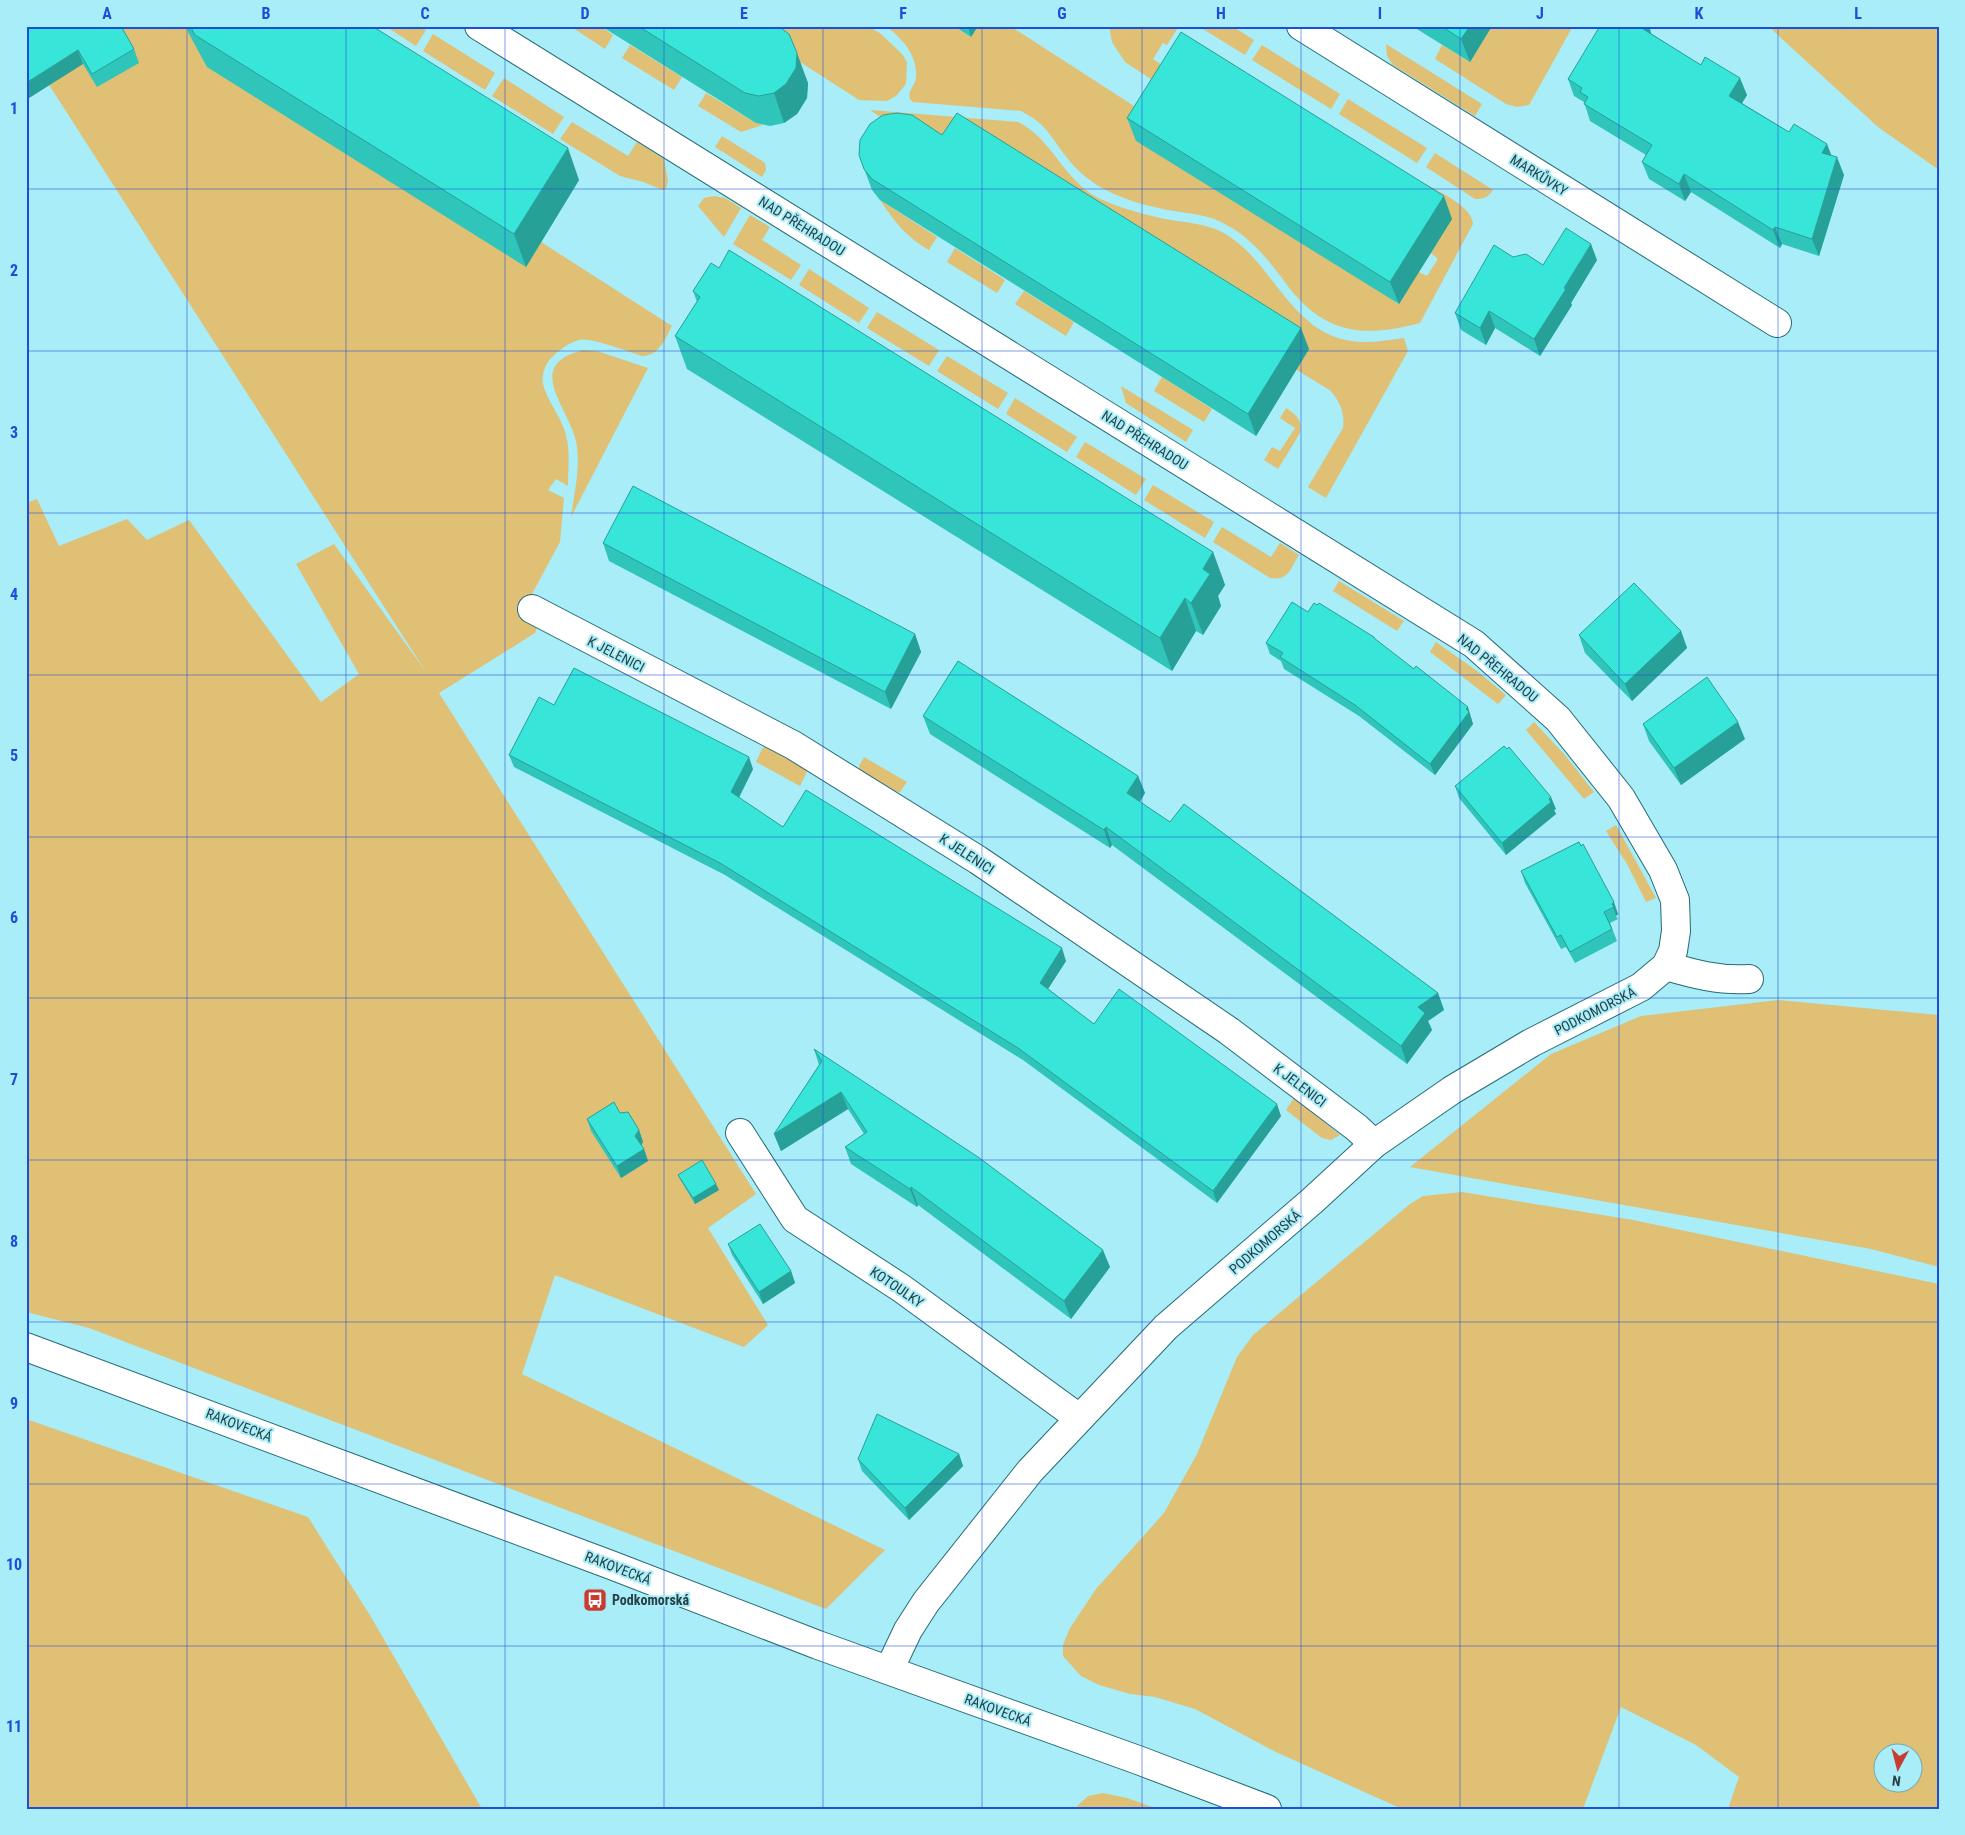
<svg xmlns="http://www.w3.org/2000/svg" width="1965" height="1835" viewBox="0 0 1965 1835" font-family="'Roboto Condensed',sans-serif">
	<rect width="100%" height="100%" fill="#a8edf8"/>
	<g fill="#dfc074" fill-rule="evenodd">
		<path d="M 26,26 L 194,26 L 526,266 L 541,242 L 672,326 C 665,339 659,356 642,356 C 628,352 591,337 579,340 C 568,343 561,349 553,356 C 546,362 541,375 543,384 C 548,404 564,419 567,440 C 570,455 568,471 568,486 L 556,479 L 548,490 L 564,498 L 560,542 L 525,607 L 537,628 L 535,633 L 439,693 L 756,1194 L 708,1228 L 768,1325 L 744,1347 L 555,1275 L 522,1374 L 885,1550 L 826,1609 L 89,1328 L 26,1312 L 26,503 L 37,499 L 59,546 L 127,519 L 147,540 L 189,520 L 321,702 L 359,674 L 296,564 L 334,544 L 426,672 L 26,49 Z"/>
		<polygon points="385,26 420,26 426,30 416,46"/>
		<polygon points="570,26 600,26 613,35 605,49"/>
		<polygon points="775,26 868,26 881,34 902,54 907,62 906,84 896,96 887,101 859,100 766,40"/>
		<path d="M 885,26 L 954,26 L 971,37 L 978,26 L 1010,26 L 1151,117 L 1398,304 L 1419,272 L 1427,276 L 1438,259 L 1431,253 L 1416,196 L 1424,183 C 1439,192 1472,206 1473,224 L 1420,323 C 1360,339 1322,333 1284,281 C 1268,259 1250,237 1225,224 C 1209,215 1192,214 1174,211 C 1151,207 1127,201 1106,190 C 1092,183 1077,171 1068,159 C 1057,146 1050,131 1037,121 C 1032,117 1026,114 1021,111 L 913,102 L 910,99 C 907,91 915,86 916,78 C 918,56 902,37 885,26 Z"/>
		<polygon points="1109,26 1179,26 1167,45 1163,43 1153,59 1165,67 1186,35 1235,65 1228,79 1160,85 1125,62 1112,42"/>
		<polygon points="1198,26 1232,26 1254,40 1245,55"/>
		<polygon points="1492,26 1573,26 1529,105 1517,107 1506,104 1435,59 1442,45 1470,62"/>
		<polygon points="1768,26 1939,26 1939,170 1878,127"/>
		<polygon points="433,34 495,73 485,90 423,51"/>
		<polygon points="1386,44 1482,104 1475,116 1393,65 1387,56"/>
		<polygon points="630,45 682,77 674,90 622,58"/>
		<polygon points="1262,45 1340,94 1331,109 1252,60"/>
		<polygon points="504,78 564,117 553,134 492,96"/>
		<polygon points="706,93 756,123 763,125 741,132 698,106"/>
		<polygon points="1348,99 1427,148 1417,163 1339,114"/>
		<path d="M 870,110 L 1018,122 C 1051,139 1060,172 1090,193 C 1109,206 1143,214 1165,219 C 1185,223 1206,223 1224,233 C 1276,263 1292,341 1363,342 C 1376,342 1391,340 1404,338 L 1408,351 L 1326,498 L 1308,487 L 1343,428 C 1345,413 1340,402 1331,391 L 950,157 L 905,134 Z"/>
		<polygon points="572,122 628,156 637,142 664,159 668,181 666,189 663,190 643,182 620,176 560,139"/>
		<polygon points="722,136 765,163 766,170 762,177 715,147"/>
		<path d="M 1435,153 L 1493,190 C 1488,197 1484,199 1475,199 L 1426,167 Z"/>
		<polygon points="714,196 725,198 741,208 724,237 698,206 704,198"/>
		<path d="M 880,200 L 937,237 L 929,250 C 905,236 896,223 880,200 Z"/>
		<polygon points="750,215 770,227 762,240 801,265 791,280 733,244"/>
		<polygon points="955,248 1005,280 997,293 947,262"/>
		<polygon points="809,269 869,308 859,323 799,285"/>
		<polygon points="1024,291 1074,322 1066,336 1015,304"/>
		<polygon points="877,312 939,350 929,366 867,328"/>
		<path d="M 583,350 L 597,351 L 648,368 L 571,517 C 574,495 580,470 577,447 C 573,410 520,366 583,350 Z"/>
		<polygon points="947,356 1008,393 998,409 937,371"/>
		<polygon points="1162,377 1212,409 1204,422 1154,391"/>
		<polygon points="1121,386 1193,430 1186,442 1126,403"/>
		<polygon points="1015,398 1077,437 1067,452 1006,414"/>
		<path d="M 1286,408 C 1296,415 1303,420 1300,433 L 1278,469 L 1264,460 L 1272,447 L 1280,451 L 1295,428 L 1280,418 Z"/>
		<polygon points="1085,442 1146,479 1136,495 1076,457"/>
		<polygon points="1153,485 1214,522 1205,538 1144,500"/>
		<path d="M 1222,527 L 1271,557 L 1280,543 L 1299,555 C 1290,569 1289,581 1270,578 L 1213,542 Z"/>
		<polygon points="1339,581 1404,621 1397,631 1333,591"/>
		<polygon points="1436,642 1477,671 1506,695 1498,704 1430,652"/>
		<polygon points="1534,722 1564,754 1594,792 1584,799 1526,730"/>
		<polygon points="769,743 808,770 800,786 756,762 762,749"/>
		<polygon points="864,757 907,782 900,792 897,792 860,770 859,766"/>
		<polygon points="1616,825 1656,898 1646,902 1627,864 1606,831"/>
		<polygon points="1778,1000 1939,1015 1939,1267 1871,1249 1410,1167 1551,1054 1641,1016"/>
		<polygon points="1294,1098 1340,1135 1331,1140 1322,1138 1286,1110"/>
		<path d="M 1462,1192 L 1633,1220 L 1939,1284 L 1939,1809 L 1728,1809 L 1739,1777 L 1696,1745 L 1621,1707 L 1583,1809 L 1402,1809 L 1276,1752 L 1195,1709 L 1155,1697 L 1130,1694 L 1099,1685 L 1081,1676 L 1063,1656 L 1063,1645 L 1070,1628 L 1096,1589 L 1164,1513 L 1197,1454 L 1237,1357 L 1253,1335 L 1410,1204 L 1423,1196 ZM 1882,1752 L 1912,1752 L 1912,1782 L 1882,1782 Z"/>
		<polygon points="26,1419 308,1517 371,1617 482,1809 26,1809"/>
		<polygon points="1103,1793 1127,1798 1158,1809 1074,1809 1088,1796"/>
	</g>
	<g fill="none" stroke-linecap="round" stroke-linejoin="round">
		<g stroke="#256b75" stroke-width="30">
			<g id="street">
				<polyline points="479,26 1474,644 1558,719 1621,798 1663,870 1675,900 1676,931 1673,951 1666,966 1641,987 1531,1043 1452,1090 1374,1144 1312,1201 1166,1327 1030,1471 926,1602 908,1630 889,1670"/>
				<polyline points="1301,26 1777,323"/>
				<polyline points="532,609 793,745 978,860 1229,1031 1357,1128 1374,1144"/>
				<path d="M 1666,966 C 1694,974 1719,981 1749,979"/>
				<polyline points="740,1133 795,1219 901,1288 1079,1418"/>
			</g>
		</g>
		<g stroke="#256b75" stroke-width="30">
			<polyline id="secondary" points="26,1347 611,1565 818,1645 1138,1760 1267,1809"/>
		</g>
		<use href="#street" stroke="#fff" stroke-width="28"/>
		<use href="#secondary" stroke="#fff" stroke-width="28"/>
	</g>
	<g fill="#30c5bb">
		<polygon points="26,26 134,49 139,63 97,87 83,64"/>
		<polygon points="186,26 372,26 579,180 526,267 207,67 189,34"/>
		<polygon points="601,26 778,26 808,83 807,98 797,114 784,123 770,126 756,123"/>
		<polygon points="954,26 978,26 971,37"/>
		<polygon points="1412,26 1492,26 1470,62"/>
		<polygon points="1652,34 1747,95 1742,103 1789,132 1831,156 1844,175 1819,256 1782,244 1780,248 1691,192 1685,201 1649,179 1642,162 1646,155 1590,121 1584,102 1574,96 1568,79"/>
		<polygon points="1127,118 1452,219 1399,304 1136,141"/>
		<polygon points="942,135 1309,349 1256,436 880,200 872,190 859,155"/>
		<polygon points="1513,257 1543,265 1597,260 1571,303 1572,305 1540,356 1495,328 1486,345 1461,330 1455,313"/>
		<polygon points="693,291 1213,552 1225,585 1218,596 1221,606 1203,635 1196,631 1172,671 687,369 675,336 697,302"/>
		<polygon points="603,543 915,634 921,652 891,709 609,561"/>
		<polygon points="1308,612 1375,640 1472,719 1471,720 1473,724 1435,775 1359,716 1284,669 1281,661 1270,654 1266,643"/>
		<polygon points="1681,631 1687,648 1632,701 1585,653 1579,635"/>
		<polygon points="554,705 753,769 739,798 783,827 1066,961 1048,989 1094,1024 1281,1116 1217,1203 1023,1060 725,875 514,767 509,755"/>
		<polygon points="923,716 1138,776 1145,793 1140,802 1170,822 1438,993 1444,1010 1428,1021 1432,1030 1407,1064 1112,845 1110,848 930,734"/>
		<polygon points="1643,724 1745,739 1681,785 1649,741"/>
		<polygon points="1455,786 1556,809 1554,810 1556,814 1506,855 1459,798"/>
		<polygon points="1579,842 1618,914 1616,916 1618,919 1610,923 1617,941 1575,963 1566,947 1561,949 1525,883 1521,871"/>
		<polygon points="814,1049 1110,1267 1071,1319 918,1205 917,1207 851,1164 845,1147 864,1134 848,1109 781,1151 774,1134 819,1065"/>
		<polygon points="620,1113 639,1130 643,1142 641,1145 644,1149 648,1161 621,1178 591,1131 587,1119"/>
		<polygon points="678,1175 719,1190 695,1204 681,1181"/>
		<polygon points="728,1244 791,1271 795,1283 763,1304 732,1255"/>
		<polygon points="959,1454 963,1466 909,1520 862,1471 858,1459"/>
	</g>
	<g fill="#27a098">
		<polygon points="968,26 978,26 971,37"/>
		<polygon points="1470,26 1492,26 1470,62 1461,39"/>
		<polygon points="1644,26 1649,26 1653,39 1643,29"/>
		<polygon points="78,50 83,64 26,100 26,83"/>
		<polygon points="797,53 808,83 807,98 797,114 784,123 774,93"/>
		<polygon points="1740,78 1747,95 1736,113 1729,96"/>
		<polygon points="1827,144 1834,162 1822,153"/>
		<polygon points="568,148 579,180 526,267 514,234"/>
		<polygon points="1837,157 1844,175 1819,256 1812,239"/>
		<polygon points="1684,174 1691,192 1685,201 1679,184"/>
		<polygon points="1444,196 1452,219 1399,304 1390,282"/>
		<polygon points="1775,227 1782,244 1780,248 1773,230"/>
		<polygon points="1591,244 1597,260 1571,303 1572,305 1540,356 1534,339"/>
		<polygon points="1489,311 1495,328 1486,345 1480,328"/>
		<polygon points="1301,328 1309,349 1256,436 1248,414"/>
		<polygon points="1213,552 1225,585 1218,596 1221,606 1203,635 1191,603 1203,569"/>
		<polygon points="1185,598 1196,631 1172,671 1160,638"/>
		<polygon points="1681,631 1687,648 1632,701 1625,684"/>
		<polygon points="915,634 921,652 891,709 885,692"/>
		<polygon points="1468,707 1473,724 1435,775 1430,764"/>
		<polygon points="1738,722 1745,739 1681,785 1674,768"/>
		<polygon points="749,757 753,769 735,805 731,792"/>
		<polygon points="1138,776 1145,793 1134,811 1127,793"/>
		<polygon points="1551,797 1556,809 1554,810 1556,814 1506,855 1502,843"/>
		<polygon points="1106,827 1112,845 1110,848 1104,830"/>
		<polygon points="1614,902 1618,914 1616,916 1612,904"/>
		<polygon points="1062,948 1066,961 1044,995 1040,983"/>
		<polygon points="1438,993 1444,1010 1428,1021 1432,1030 1407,1064 1401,1046 1418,1007"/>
		<polygon points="841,1092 848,1109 781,1151 774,1134"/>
		<polygon points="1277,1104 1281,1116 1217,1203 1213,1191"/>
		<polygon points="639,1130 643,1142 640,1148 635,1136"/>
		<polygon points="644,1149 648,1161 621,1178 617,1166"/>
		<polygon points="716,1184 719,1190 695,1204 693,1198"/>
		<polygon points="911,1187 918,1205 917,1207 910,1189"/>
		<polygon points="1103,1250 1110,1267 1071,1319 1064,1301"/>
		<polygon points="791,1271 795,1283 763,1304 759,1292"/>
		<polygon points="959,1454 963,1466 909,1520 905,1508"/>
	</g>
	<g fill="#38e5d9" stroke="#27a098">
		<polygon points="26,26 121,26 134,49 92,74 78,50 26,83"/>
		<polygon points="190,26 372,26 568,148 514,234 195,35"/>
		<polygon points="638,26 778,26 789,34 797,53 796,68 786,84 774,93 759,96 745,93"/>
		<polygon points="1441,26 1470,26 1461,39"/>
		<polygon points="1600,26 1644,26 1643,29 1701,65 1705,57 1740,78 1729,96 1789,132 1794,124 1827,144 1822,153 1837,157 1812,239 1775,227 1773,230 1684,174 1679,184 1642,162 1652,145 1584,104 1588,97 1580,92 1582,88 1568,79"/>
		<polygon points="1181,32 1444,196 1390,282 1127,118"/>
		<polygon points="897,113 912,115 942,135 957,113 1301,328 1248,414 872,179 864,169 859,155 860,140 870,124 883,115"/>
		<polygon points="1566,228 1591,244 1564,288 1566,289 1534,339 1489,311 1480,328 1455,313 1494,245 1513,257 1526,254 1543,265"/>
		<polygon points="729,250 1213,552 1203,569 1210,574 1191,603 1185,598 1160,638 675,336 700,297 693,291 711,263 719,268"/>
		<polygon points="633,486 915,634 885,692 603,543"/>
		<polygon points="1634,583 1681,631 1625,684 1579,635"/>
		<polygon points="1292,602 1308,612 1314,603 1317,605 1319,603 1374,637 1374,638 1414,669 1416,666 1468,707 1466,709 1469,712 1430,764 1355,705 1280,657 1283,653 1266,643"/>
		<polygon points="958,661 1138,776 1127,793 1170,822 1184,804 1438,993 1418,1007 1425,1013 1401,1046 1106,827 1104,830 923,716"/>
		<polygon points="574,668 749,757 731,792 783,827 806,790 1062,948 1040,983 1094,1024 1119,989 1277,1104 1213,1191 1018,1048 720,863 509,755 539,697 554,705"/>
		<polygon points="1707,677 1738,722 1674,768 1643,724"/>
		<polygon points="1504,746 1507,749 1509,747 1551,797 1549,799 1551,802 1502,843 1455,786"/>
		<polygon points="1579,842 1581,846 1583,844 1614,902 1612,904 1614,907 1604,912 1612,929 1570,952 1561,935 1557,937 1521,871"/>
		<polygon points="814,1049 978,1157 1103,1250 1064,1301 911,1187 910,1189 845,1147 867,1132 841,1092 774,1134 822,1061"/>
		<polygon points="614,1102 620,1113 628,1112 639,1130 635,1136 644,1149 617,1166 587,1119"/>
		<polygon points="702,1160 716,1184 693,1198 678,1175"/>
		<polygon points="760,1224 791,1271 759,1292 728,1244"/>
		<polygon points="877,1414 959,1454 905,1508 858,1459"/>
	</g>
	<path fill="none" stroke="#1d4ed8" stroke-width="1" stroke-opacity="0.55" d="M 187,26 L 187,1809M 346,26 L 346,1809M 505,26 L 505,1809M 664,26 L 664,1809M 823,26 L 823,1809M 982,26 L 982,1809M 1142,26 L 1142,1809M 1301,26 L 1301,1809M 1460,26 L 1460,1809M 1619,26 L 1619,1809M 1778,26 L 1778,1809M 26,189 L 1939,189M 26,351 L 1939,351M 26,513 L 1939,513M 26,675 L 1939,675M 26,837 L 1939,837M 26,998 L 1939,998M 26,1160 L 1939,1160M 26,1322 L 1939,1322M 26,1484 L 1939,1484M 26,1646 L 1939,1646"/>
	<defs>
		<g id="bus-square" transform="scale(1.25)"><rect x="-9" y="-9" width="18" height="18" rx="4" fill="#c83b31" stroke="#a8edf8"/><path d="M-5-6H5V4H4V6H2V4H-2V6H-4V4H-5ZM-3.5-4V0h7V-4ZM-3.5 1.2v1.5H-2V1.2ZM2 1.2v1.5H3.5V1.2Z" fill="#fff"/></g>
	</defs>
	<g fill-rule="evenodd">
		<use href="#bus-square" x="595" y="1600"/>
	</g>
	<g text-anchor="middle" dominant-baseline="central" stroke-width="4" stroke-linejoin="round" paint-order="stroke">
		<g font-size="14" fill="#264247" stroke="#a8edf8">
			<text transform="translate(1539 175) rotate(32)">MARKŮVKY</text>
			<text transform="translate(802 226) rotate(32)">NAD PŘEHRADOU</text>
			<text transform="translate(1145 440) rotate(32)">NAD PŘEHRADOU</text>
			<text transform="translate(616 654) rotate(27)">K JELENICI</text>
			<text transform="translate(1498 668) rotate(39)">NAD PŘEHRADOU</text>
			<text transform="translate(967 854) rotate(33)">K JELENICI</text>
			<text transform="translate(1595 1011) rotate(-27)">PODKOMORSKÁ</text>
			<text transform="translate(1300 1085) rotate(37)">K JELENICI</text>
			<text transform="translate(1265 1242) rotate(-41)">PODKOMORSKÁ</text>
			<text transform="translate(897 1287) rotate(34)">KOTOULKY</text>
			<text transform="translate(239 1425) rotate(21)">RAKOVECKÁ</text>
			<text transform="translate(618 1568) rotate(21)">RAKOVECKÁ</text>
			<text transform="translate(998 1710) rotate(20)">RAKOVECKÁ</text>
		</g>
		<g font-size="14" font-weight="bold" fill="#264247" stroke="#a8edf8" text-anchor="start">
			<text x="612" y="1600">Podkomorská</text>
		</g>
	</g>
	<rect width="1965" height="1835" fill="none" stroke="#a8edf8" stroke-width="55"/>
	<g transform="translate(1898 1768) rotate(187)"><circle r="24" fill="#a8edf8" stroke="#74a9b1"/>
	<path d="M0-4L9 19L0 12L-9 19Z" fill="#c83b31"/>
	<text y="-8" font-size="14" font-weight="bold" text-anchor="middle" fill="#264247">N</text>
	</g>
	<rect x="28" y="28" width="1910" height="1780" fill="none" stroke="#1d4ed8" stroke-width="2"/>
	<g font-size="16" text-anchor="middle" font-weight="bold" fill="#1d4ed8">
		<text x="107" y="19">A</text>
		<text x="266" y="19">B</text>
		<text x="425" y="19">C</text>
		<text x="585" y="19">D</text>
		<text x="744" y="19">E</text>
		<text x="903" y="19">F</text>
		<text x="1062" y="19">G</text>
		<text x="1221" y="19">H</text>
		<text x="1380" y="19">I</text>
		<text x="1540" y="19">J</text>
		<text x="1699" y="19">K</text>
		<text x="1858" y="19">L</text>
		<text x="14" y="114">1</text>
		<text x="14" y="276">2</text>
		<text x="14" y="438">3</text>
		<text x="14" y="600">4</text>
		<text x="14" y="761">5</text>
		<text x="14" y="923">6</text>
		<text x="14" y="1085">7</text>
		<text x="14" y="1247">8</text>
		<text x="14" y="1409">9</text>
		<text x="14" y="1570">10</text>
		<text x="14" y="1732">11</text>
	</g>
</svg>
